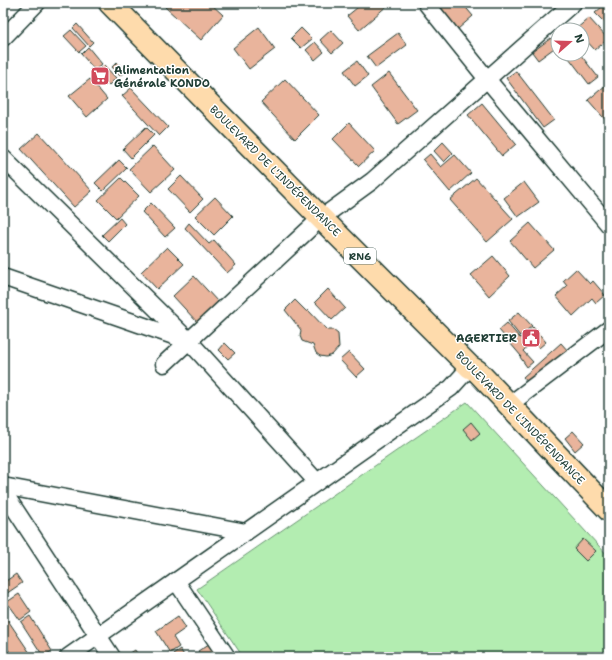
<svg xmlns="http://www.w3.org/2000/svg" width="612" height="660" viewBox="0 0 612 660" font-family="'Shantell Sans',sans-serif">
	<rect width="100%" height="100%" fill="#fff"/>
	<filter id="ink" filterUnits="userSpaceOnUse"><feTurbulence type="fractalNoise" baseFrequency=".025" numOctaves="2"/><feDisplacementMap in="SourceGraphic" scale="8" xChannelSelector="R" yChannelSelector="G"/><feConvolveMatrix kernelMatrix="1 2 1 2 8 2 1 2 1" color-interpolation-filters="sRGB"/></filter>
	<g filter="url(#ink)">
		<polygon fill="#b3edb1" stroke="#699572" points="467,402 609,557 609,657 243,657 197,589"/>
		<g fill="#e9b49c" stroke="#1f3d34">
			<polygon points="168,3 210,3 223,15 201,40 165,7"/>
			<polygon points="363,3 386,3 388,5 359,30 347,16"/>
			<polygon points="436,3 462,3 473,16 458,29"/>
			<polygon points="603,6 609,12 609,27 595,13"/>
			<polygon points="589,18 608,39 595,50 582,36 582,30 576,29"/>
			<polygon points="77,24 93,42 89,46 73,28"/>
			<polygon points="259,27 275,49 249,69 233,48"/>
			<polygon points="301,28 312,39 301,48 291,38"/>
			<polygon points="71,30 86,46 79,52 64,36"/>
			<polygon points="331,30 343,43 332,53 320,40"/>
			<polygon points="398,33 407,45 376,68 367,56"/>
			<polygon points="551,38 557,46 538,60 532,52"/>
			<polygon points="315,42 324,52 315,60 306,50"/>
			<polygon points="88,47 102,64 95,70 81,54"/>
			<polygon points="566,54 580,54 598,77 589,84"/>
			<polygon points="357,61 368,76 355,86 344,71"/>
			<polygon points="117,62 125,71 120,76 112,67"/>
			<polygon points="104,65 116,78 109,85 97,72"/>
			<polygon points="516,71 554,120 543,128 506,78"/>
			<polygon points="389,73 417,110 398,124 371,87"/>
			<polygon points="90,79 107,99 87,117 69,96"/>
			<polygon points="285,79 319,115 295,139 261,102"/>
			<polygon points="606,85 609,89 609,124 588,100"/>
			<polygon points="131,88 168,127 159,136 122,96"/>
			<polygon points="482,103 516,144 502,156 468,115"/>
			<polygon points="349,123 375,151 359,166 333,139"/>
			<polygon points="146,127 154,135 131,158 123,149"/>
			<polygon points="39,133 92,191 74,207 21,149"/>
			<polygon points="443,142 453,153 444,162 434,151"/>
			<polygon points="153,146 175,170 151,192 129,169"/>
			<polygon points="430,154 441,167 455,155 471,173 450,192 423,160"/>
			<polygon points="119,160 127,168 103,191 95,183"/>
			<polygon points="181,176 203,199 190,212 168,189"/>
			<polygon points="121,178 139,196 116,218 98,200"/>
			<polygon points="476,178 513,219 487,242 450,200"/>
			<polygon points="524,182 539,202 518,217 504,198"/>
			<polygon points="215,197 233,216 214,235 195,216"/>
			<polygon points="151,203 175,228 165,237 142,212"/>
			<polygon points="120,218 125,224 108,241 102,235"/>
			<polygon points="189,223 209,244 214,240 236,265 227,273 185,228"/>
			<polygon points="530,223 554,250 533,268 510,241"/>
			<polygon points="167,247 184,264 157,289 141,272"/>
			<polygon points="493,256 510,276 489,296 471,275"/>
			<polygon points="576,269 590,284 593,281 605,295 596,303 592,298 573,316 556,296 567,286 563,281"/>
			<polygon points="194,276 218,302 197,322 173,296"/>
			<polygon points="328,289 345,308 332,320 315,302"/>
			<polygon points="295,300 307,312 308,310 327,330 333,330 338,334 339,347 332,355 326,357 320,356 316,353 313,345 302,341 300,336 301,330 285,310"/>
			<polygon points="519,312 532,326 520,336 508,321"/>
			<polygon points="507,323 520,338 533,327 546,342 539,348 533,341 523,351 533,362 527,367 520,357 521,356 499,330"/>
			<polygon points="225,343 235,353 228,359 219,350"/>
			<polygon points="561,343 569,352 530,385 523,377"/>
			<polygon points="349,352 365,369 356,377 340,360"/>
			<polygon points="471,422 480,433 472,440 463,429"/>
			<polygon points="573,431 584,443 575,451 565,438"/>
			<polygon points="583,539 596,551 586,561 574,549"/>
			<polygon points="16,574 22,583 3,596 3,583"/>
			<polygon points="19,594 31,612 20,620 7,602"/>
			<polygon points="3,613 32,656 30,657 13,657 3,642"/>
			<polygon points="30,616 52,651 43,656 21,622"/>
			<polygon points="178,616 186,628 173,637 179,647 170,653 156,631"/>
			<polygon points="212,642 223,657 202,657 198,651"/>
			<polygon points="180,649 185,657 174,657 173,654"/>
			<polygon points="135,650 139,657 124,657"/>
		</g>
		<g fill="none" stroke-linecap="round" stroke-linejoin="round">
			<g stroke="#1f3d34" stroke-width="19">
				<g id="minor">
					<polyline points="426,3 487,79 609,225"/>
					<polyline points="3,38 37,3"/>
					<polyline points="3,158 189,341 317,482"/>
					<polyline points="3,277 185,340"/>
					<polyline points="164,364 321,218 372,181 573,3"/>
					<polyline points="509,405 609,329"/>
					<polyline points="3,486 246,532"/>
					<polyline points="3,491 112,657"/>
					<polyline points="176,581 227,657"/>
					<polyline points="68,657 451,388 470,367"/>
				</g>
			</g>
			<g stroke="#1f3d34" stroke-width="25">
				<polyline id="trunk" points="110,3 321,218 470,367 477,371 609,510"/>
			</g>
			<use href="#minor" stroke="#fff" stroke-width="16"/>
			<use href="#trunk" stroke="#fedbac" stroke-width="22"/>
		</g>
	</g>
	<defs>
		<g id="supermarket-square" transform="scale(1)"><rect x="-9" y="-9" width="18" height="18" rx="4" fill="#d1495b" stroke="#fff"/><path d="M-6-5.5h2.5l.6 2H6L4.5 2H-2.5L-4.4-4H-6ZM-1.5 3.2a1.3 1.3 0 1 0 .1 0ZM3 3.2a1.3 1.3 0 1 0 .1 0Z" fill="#fff"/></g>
		<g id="civic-square" transform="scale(1)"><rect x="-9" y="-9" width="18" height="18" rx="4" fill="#d1495b" stroke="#fff"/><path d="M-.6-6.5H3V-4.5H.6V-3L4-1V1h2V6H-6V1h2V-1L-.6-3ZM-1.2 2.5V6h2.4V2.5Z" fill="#fff"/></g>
	</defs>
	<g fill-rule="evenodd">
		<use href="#supermarket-square" x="100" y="76"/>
		<use href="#civic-square" x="531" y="338"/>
	</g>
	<g text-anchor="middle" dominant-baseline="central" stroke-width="3" stroke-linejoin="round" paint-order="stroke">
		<rect fill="#fff" stroke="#627771" stroke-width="1" x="344" y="248" width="32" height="16" rx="3"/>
		<g font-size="10" font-weight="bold" fill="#1f3d34">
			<text x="360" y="256">RN6</text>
		</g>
		<g font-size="11" font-weight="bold" fill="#1f3d34" stroke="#fff" text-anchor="start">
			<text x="114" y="70">Alimentation<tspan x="114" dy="13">Générale KONDO</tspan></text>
			<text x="517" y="338" text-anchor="end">AGERTIER</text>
		</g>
		<g font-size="11" fill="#1f3d34" stroke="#fff">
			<text transform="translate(275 171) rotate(45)">BOULEVARD DE L'INDÉPENDANCE</text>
			<text transform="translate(520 418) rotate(46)">BOULEVARD DE L'INDÉPENDANCE</text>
		</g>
	</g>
	<rect width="612" height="660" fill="none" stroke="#fff" stroke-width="16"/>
	<rect x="8" y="8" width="596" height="644" fill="none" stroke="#1f3d34" stroke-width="1.5" filter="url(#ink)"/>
	<g transform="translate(570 42) rotate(70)"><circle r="19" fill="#ffffff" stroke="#a5b1ae"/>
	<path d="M0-3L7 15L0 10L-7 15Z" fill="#d1495b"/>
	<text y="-6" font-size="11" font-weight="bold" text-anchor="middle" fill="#1f3d34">N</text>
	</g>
</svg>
